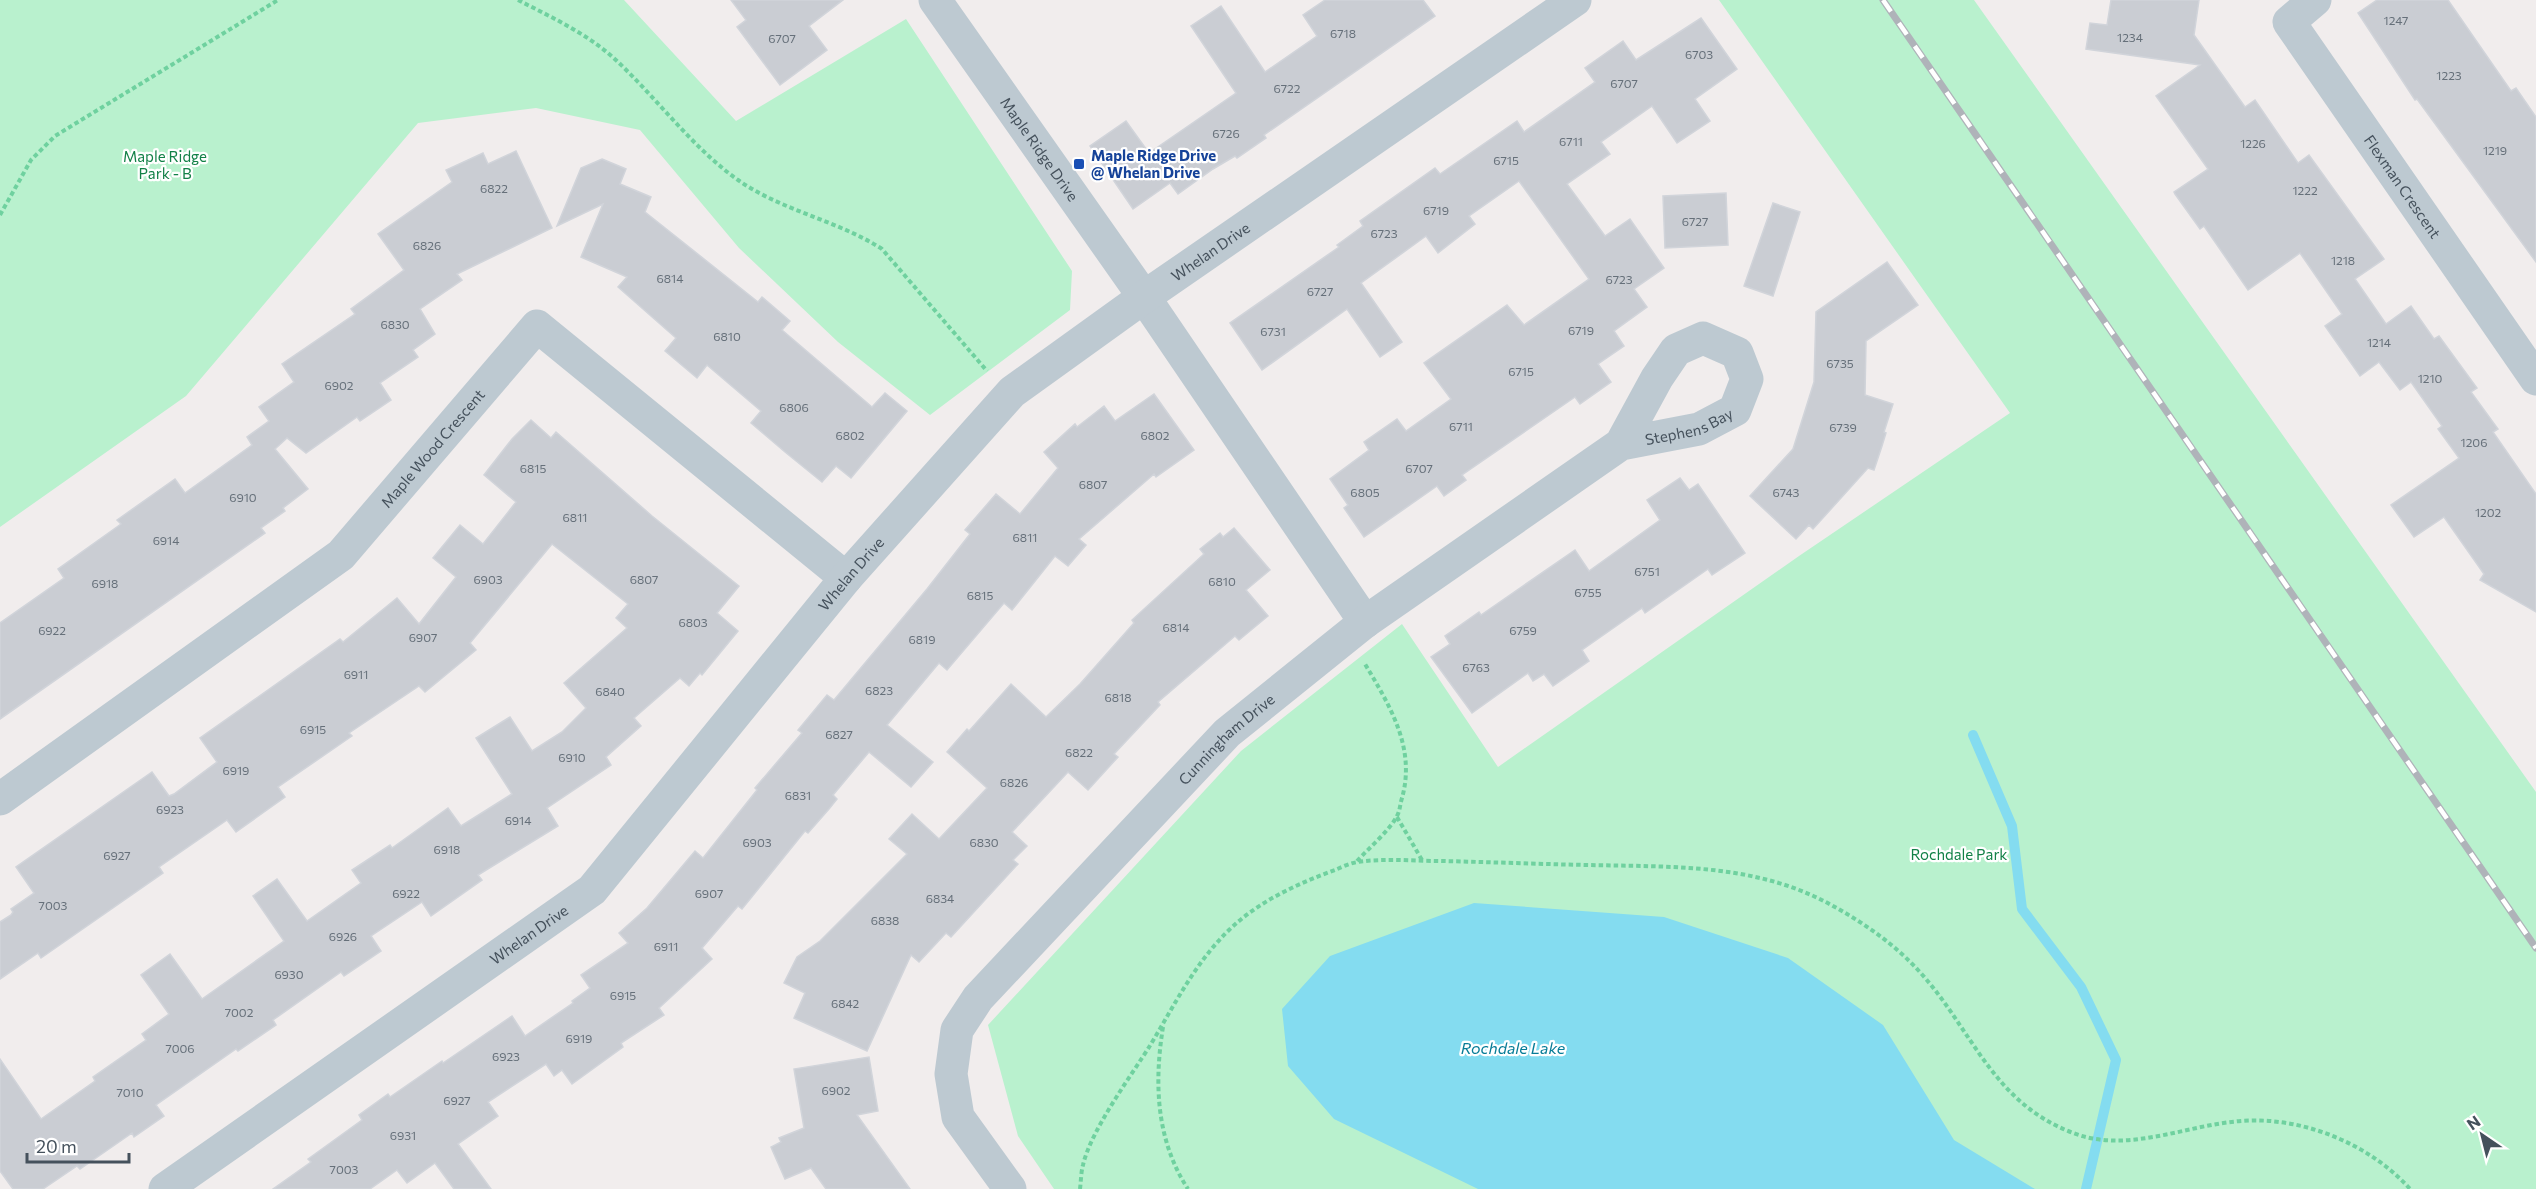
<svg xmlns="http://www.w3.org/2000/svg" width="2536" height="1189" viewBox="0 0 2536 1189" font-family="Commissioner,sans-serif">
	<rect width="100%" height="100%" fill="#f1eded"/>
	<g fill="#b9f1ce">
		<polygon points="0,0 624,0 736,121 906,19 1072,271 1070,310 930,415 838,342 739,248 640,130 536,108 418,123 186,396 0,527"/>
		<polygon points="1719,0 1974,0 2536,792 2536,1189 1054,1189 1018,1136 988,1025 1241,751 1402,624 1498,767 1799,556 2010,413"/>
	</g>
	<polygon fill="#84dcf0" points="1474,903 1664,917 1788,958 1883,1025 1954,1140 2035,1189 1478,1189 1334,1119 1288,1066 1282,1009 1330,956"/>
	<g fill="none" stroke-linecap="round" stroke-linejoin="round">
		<polyline stroke="#84dcf0" stroke-width="10" points="1973,735 2012,826 2022,909 2081,987 2116,1060 2086,1189"/>
	</g>
	<g fill="#cacdd3" stroke="#d1d4da" stroke-width="1.5">
		<polygon points="731,0 843,0 809,26 827,50 780,85 737,27 746,20"/>
		<polygon points="1325,0 1423,0 1435,16 1264,135 1266,138 1237,158 1235,156 1213,169 1178,194 1170,183 1133,209 1090,146 1126,121 1149,153 1236,93 1191,26 1221,6 1265,72 1317,36 1303,15"/>
		<polygon points="2111,0 2199,0 2194,35 2245,107 2255,100 2298,163 2309,155 2384,259 2355,279 2386,324 2411,306 2434,339 2439,336 2477,388 2471,392 2498,429 2493,432 2536,494 2536,612 2480,580 2484,574 2444,517 2414,537 2391,505 2459,458 2438,429 2442,426 2411,382 2400,390 2379,362 2360,376 2325,326 2342,314 2300,253 2248,290 2204,226 2200,229 2175,194 2174,192 2208,169 2156,96 2200,65 2086,49 2090,23 2107,25"/>
		<polygon points="2377,0 2448,0 2511,91 2516,88 2536,117 2536,262 2417,99 2415,100 2358,13"/>
		<polygon points="1701,18 1737,69 1695,99 1710,121 1677,143 1652,106 1601,142 1610,154 1567,184 1605,236 1630,219 1664,268 1634,289 1647,307 1614,331 1624,346 1598,364 1611,382 1580,404 1575,397 1462,475 1466,480 1444,496 1437,486 1364,537 1344,508 1348,505 1330,479 1369,450 1364,442 1397,419 1406,431 1451,399 1424,363 1507,305 1524,325 1589,279 1519,181 1469,216 1475,224 1438,253 1426,236 1361,283 1402,342 1380,357 1347,309 1262,370 1230,323 1339,247 1337,245 1363,226 1360,221 1435,168 1440,174 1517,121 1524,132 1595,82 1585,68 1623,41 1636,60"/>
		<polygon points="516,151 552,228 457,274 462,280 420,309 435,334 413,350 418,357 380,383 391,400 360,421 357,417 306,453 287,438 275,449 308,489 283,508 285,511 261,528 265,533 0,719 0,623 64,578 58,569 121,524 117,520 175,479 185,493 252,445 247,437 269,421 259,407 294,382 282,364 355,314 351,309 404,270 378,234 452,182 446,170 483,153 488,164"/>
		<polygon points="602,159 626,169 620,184 651,197 645,212 758,302 762,297 790,321 782,330 872,407 885,393 907,411 851,478 836,466 822,482 785,452 751,423 761,411 707,365 697,378 665,351 676,338 618,287 627,277 581,257 603,204 557,226 581,168"/>
		<polygon points="1726,193 1728,245 1665,248 1663,196"/>
		<polygon points="1773,203 1800,212 1773,296 1744,286"/>
		<polygon points="1887,262 1918,305 1866,341 1865,395 1893,404 1884,432 1886,433 1882,446 1874,470 1868,468 1813,529 1809,525 1796,539 1750,496 1793,449 1814,382 1816,312"/>
		<polygon points="1154,394 1194,450 1156,477 1154,474 1079,539 1086,545 1068,566 1055,556 1012,610 1004,603 947,670 939,663 887,725 933,762 911,787 869,752 833,795 837,799 829,809 808,833 805,831 742,909 738,906 702,948 712,959 659,1008 664,1015 621,1043 623,1047 572,1084 562,1070 554,1076 546,1064 488,1102 498,1116 458,1144 491,1189 454,1189 435,1163 407,1183 397,1170 370,1189 273,1189 311,1162 308,1159 362,1120 359,1115 388,1094 390,1097 442,1061 443,1063 512,1016 525,1036 573,1003 572,1001 590,988 581,975 628,943 619,933 647,908 695,851 703,858 757,790 755,788 802,733 798,730 827,695 834,700 927,589 970,534 965,530 996,494 1020,514 1058,468 1044,452 1075,424 1077,427 1104,406 1115,421"/>
		<polygon points="531,420 551,438 556,432 652,516 739,586 717,613 738,631 702,675 700,673 689,686 680,678 634,718 641,726 606,757 611,765 547,808 558,826 478,875 482,880 431,916 422,902 371,936 381,951 344,976 341,972 273,1020 276,1025 238,1051 236,1049 156,1105 164,1116 134,1137 132,1133 80,1169 77,1166 43,1189 13,1189 0,1171 0,1059 41,1119 95,1081 93,1077 146,1040 142,1034 169,1014 141,975 170,954 202,999 284,941 253,896 277,879 307,921 361,883 352,870 390,845 392,848 448,808 461,826 512,794 476,738 510,717 532,751 562,732 586,708 564,683 627,628 616,618 628,604 552,544 470,643 476,650 425,692 419,686 349,733 352,736 278,787 285,797 236,832 227,820 159,867 163,873 41,958 38,953 0,979 0,922 11,915 13,912 11,909 34,893 16,867 152,772 169,796 174,794 217,762 200,738 340,639 343,642 397,598 419,624 456,577 433,558 460,525 483,544 516,502 484,475 512,439"/>
		<polygon points="1680,478 1689,490 1698,484 1745,553 1712,575 1708,569 1645,613 1642,608 1582,650 1589,661 1553,686 1544,674 1533,681 1528,673 1472,713 1431,657 1450,644 1445,636 1479,612 1481,615 1575,550 1589,571 1660,520 1647,500"/>
		<polygon points="1234,528 1270,570 1246,590 1268,616 1239,640 1235,636 1158,702 1160,705 1114,754 1118,757 1088,790 1068,772 1012,832 1027,846 1013,860 1018,864 951,937 946,933 919,962 911,955 867,1051 794,1018 805,993 784,983 797,957 820,941 907,854 889,839 912,814 939,839 987,788 947,752 967,729 969,731 1011,684 1046,717 1080,684 1134,623 1132,620 1204,554 1200,549 1220,533 1223,537"/>
		<polygon points="869,1057 878,1111 857,1115 910,1189 826,1189 811,1168 785,1179 771,1147 781,1142 779,1138 804,1128 794,1069"/>
	</g>
	<g fill="none" stroke-linecap="round" stroke-linejoin="round">
		<g stroke="#6fd19f" stroke-width="4" stroke-dasharray="4.5 3" stroke-linecap="butt">
			<path d="M 518,0 C 553,18 590,35 618,62 C 659,101 693,148 738,180 C 782,211 837,220 882,249 L 987,371"/>
			<polyline points="0,215 31,160 55,136 278,0"/>
			<polyline points="1397,817 1422,860"/>
			<path d="M 1357,861 C 1368,849 1390,830 1397,816 C 1400,811 1400,804 1402,798 C 1416,748 1390,706 1365,664"/>
			<path d="M 1163,1027 C 1154,1083 1156,1140 1188,1189"/>
			<path d="M 1080,1189 C 1081,1181 1081,1172 1083,1165 C 1091,1130 1131,1076 1151,1044 C 1175,1004 1195,963 1229,930 C 1259,901 1297,884 1335,870 C 1342,867 1350,863 1358,862 C 1384,858 1414,861 1440,861 C 1489,862 1538,864 1587,865 C 1672,867 1757,863 1833,906 C 1864,923 1894,944 1918,970 C 1972,1028 1991,1102 2073,1133 C 2128,1154 2185,1125 2241,1121 C 2302,1116 2370,1144 2410,1189"/>
		</g>
		<g stroke="#bdc9d1" stroke-width="33">
			<path id="s1" d="M 2315,0 L 2289,22 L 2536,379"/>
			<polyline points="1144,297 1365,622"/>
			<path id="s2" d="M 0,799 L 341,555 L 537,326 L 846,578"/>
			<path id="s3" d="M 1010,1189 L 958,1117 L 951,1074 L 957,1030 L 978,998 L 1227,733 L 1365,622 L 1621,444 L 1699,429 L 1735,410 L 1747,379 L 1737,353 L 1703,338 L 1676,350 L 1657,378 L 1621,444"/>
		</g>
		<g stroke="#bdc9d1" stroke-width="33">
			<path id="s4" d="M 935,0 L 1144,297"/>
			<path id="s5" d="M 165,1189 L 592,890 L 846,578 L 1012,392 L 1144,297 L 1575,0"/>
		</g>
		<g stroke="#afb3b9" stroke-width="7">
			<polyline id="rail" points="1883,0 2536,948"/>
		</g>
		<use href="#rail" stroke="#fff" stroke-width="4.5" stroke-dasharray="14" stroke-linecap="butt"/>
	</g>
	<rect fill="#1a4fb4" stroke="#fff" stroke-width="2" x="1073" y="158" width="12" height="12" rx="3"/>
	<g text-anchor="middle" dominant-baseline="central" stroke-width="4.5" stroke-linejoin="round" paint-order="stroke">
		<g font-size="12" fill="#66707a">
			<text x="2396" y="20">1247</text>
			<text x="1343" y="33">6718</text>
			<text x="2130" y="37">1234</text>
			<text x="782" y="38">6707</text>
			<text x="1699" y="54">6703</text>
			<text x="2449" y="75">1223</text>
			<text x="1624" y="83">6707</text>
			<text x="1287" y="88">6722</text>
			<text x="1226" y="133">6726</text>
			<text x="1571" y="141">6711</text>
			<text x="2253" y="143">1226</text>
			<text x="2495" y="150">1219</text>
			<text x="1506" y="160">6715</text>
			<text x="494" y="188">6822</text>
			<text x="2305" y="190">1222</text>
			<text x="1436" y="210">6719</text>
			<text x="1695" y="221">6727</text>
			<text x="1384" y="233">6723</text>
			<text x="427" y="245">6826</text>
			<text x="2343" y="260">1218</text>
			<text x="670" y="278">6814</text>
			<text x="1619" y="279">6723</text>
			<text x="1320" y="291">6727</text>
			<text x="395" y="324">6830</text>
			<text x="1581" y="330">6719</text>
			<text x="1273" y="331">6731</text>
			<text x="727" y="336">6810</text>
			<text x="2379" y="342">1214</text>
			<text x="1840" y="363">6735</text>
			<text x="1521" y="371">6715</text>
			<text x="2430" y="378">1210</text>
			<text x="339" y="385">6902</text>
			<text x="794" y="407">6806</text>
			<text x="1461" y="426">6711</text>
			<text x="1843" y="427">6739</text>
			<text x="850" y="435">6802</text>
			<text x="1155" y="435">6802</text>
			<text x="2474" y="442">1206</text>
			<text x="533" y="468">6815</text>
			<text x="1419" y="468">6707</text>
			<text x="1093" y="484">6807</text>
			<text x="1365" y="492">6805</text>
			<text x="1786" y="492">6743</text>
			<text x="243" y="497">6910</text>
			<text x="2488" y="512">1202</text>
			<text x="575" y="517">6811</text>
			<text x="1025" y="537">6811</text>
			<text x="166" y="540">6914</text>
			<text x="1647" y="571">6751</text>
			<text x="488" y="579">6903</text>
			<text x="644" y="579">6807</text>
			<text x="1222" y="581">6810</text>
			<text x="105" y="583">6918</text>
			<text x="1588" y="592">6755</text>
			<text x="980" y="595">6815</text>
			<text x="693" y="622">6803</text>
			<text x="1176" y="627">6814</text>
			<text x="52" y="630">6922</text>
			<text x="1523" y="630">6759</text>
			<text x="423" y="637">6907</text>
			<text x="922" y="639">6819</text>
			<text x="1476" y="667">6763</text>
			<text x="356" y="674">6911</text>
			<text x="879" y="690">6823</text>
			<text x="610" y="691">6840</text>
			<text x="1118" y="697">6818</text>
			<text x="313" y="729">6915</text>
			<text x="839" y="734">6827</text>
			<text x="1079" y="752">6822</text>
			<text x="572" y="757">6910</text>
			<text x="236" y="770">6919</text>
			<text x="1014" y="782">6826</text>
			<text x="798" y="795">6831</text>
			<text x="170" y="809">6923</text>
			<text x="518" y="820">6914</text>
			<text x="757" y="842">6903</text>
			<text x="984" y="842">6830</text>
			<text x="447" y="849">6918</text>
			<text x="117" y="855">6927</text>
			<text x="406" y="893">6922</text>
			<text x="709" y="893">6907</text>
			<text x="940" y="898">6834</text>
			<text x="53" y="905">7003</text>
			<text x="885" y="920">6838</text>
			<text x="343" y="936">6926</text>
			<text x="666" y="946">6911</text>
			<text x="289" y="974">6930</text>
			<text x="623" y="995">6915</text>
			<text x="845" y="1003">6842</text>
			<text x="239" y="1012">7002</text>
			<text x="579" y="1038">6919</text>
			<text x="180" y="1048">7006</text>
			<text x="506" y="1056">6923</text>
			<text x="836" y="1090">6902</text>
			<text x="130" y="1092">7010</text>
			<text x="457" y="1100">6927</text>
			<text x="403" y="1135">6931</text>
			<text x="344" y="1169">7003</text>
		</g>
		<g font-size="15" fill="#45515c" stroke="#fff">
			<text stroke="none"><textPath href="#s4" startOffset="182">Maple Ridge Drive</textPath></text>
			<text stroke="none"><textPath href="#s1" startOffset="234">Flexman Crescent</textPath></text>
			<text stroke="none"><textPath href="#s5" startOffset="1416">Whelan Drive</textPath></text>
			<text stroke="none"><textPath href="#s3" startOffset="1138">Stephens Bay</textPath></text>
			<text stroke="none"><textPath href="#s2" startOffset="560">Maple Wood Crescent</textPath></text>
			<text stroke="none"><textPath href="#s5" startOffset="930">Whelan Drive</textPath></text>
			<text stroke="none"><textPath href="#s3" startOffset="574">Cunningham Drive</textPath></text>
			<text stroke="none"><textPath href="#s5" startOffset="444">Whelan Drive</textPath></text>
		</g>
		<g font-size="15" font-weight="bold" fill="#164399" stroke="#fff" text-anchor="start">
			<text x="1091" y="155">Maple Ridge Drive<tspan x="1091" dy="17">@ Whelan Drive</tspan></text>
		</g>
		<g font-size="15" fill="#128147" stroke="#fff">
			<text x="165" y="156">Maple Ridge<tspan x="165" dy="17">Park - B</tspan></text>
			<text x="1959" y="854">Rochdale Park</text>
		</g>
		<g font-size="16" font-style="italic" fill="#077c97" stroke="#fff">
			<text x="1513" y="1047">Rochdale Lake</text>
		</g>
	</g>
	<g transform="translate(2482 1135) rotate(325)" stroke="#ffffff" stroke-width="4.5" paint-order="stroke">
	<path d="M0-4.5L10 22L0 15L-10 22Z" fill="#45515c"/>
	<text y="-9" font-size="16" font-weight="bold" text-anchor="middle" fill="#45515c">N</text>
	</g>
	<path d="M27 1153v9h102v-9" fill="none" stroke="#45515c" stroke-width="3"/>
	<text x="36" y="1153" font-size="18" fill="#45515c" stroke="#ffffff" stroke-width="4.5" paint-order="stroke">20 m</text>
</svg>
